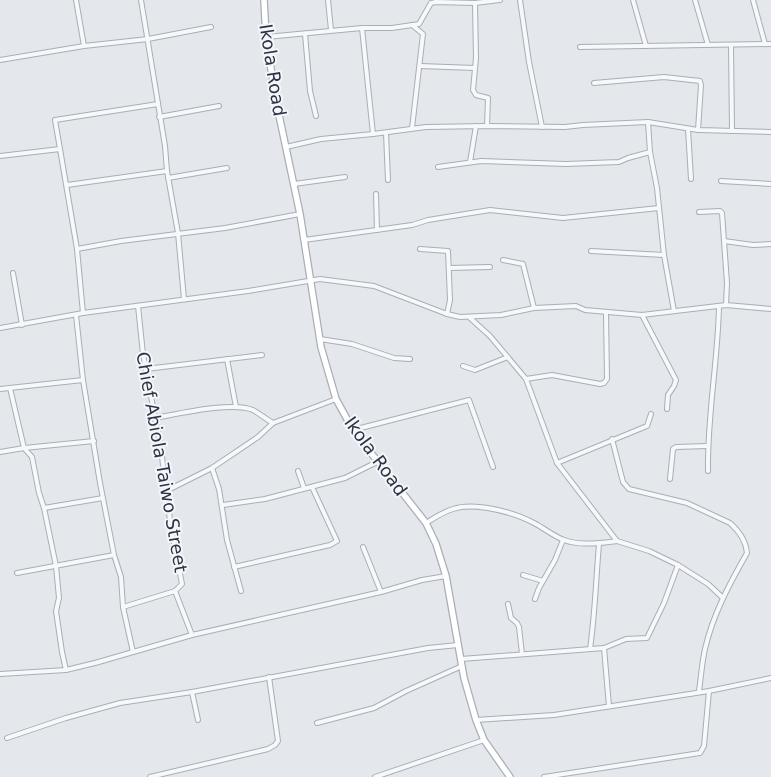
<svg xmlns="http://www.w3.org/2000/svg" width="771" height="777" viewBox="0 0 771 777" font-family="'DejaVu Sans',sans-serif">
	<rect width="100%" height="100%" fill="#e4e7ec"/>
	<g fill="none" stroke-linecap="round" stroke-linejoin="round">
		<g stroke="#a9aeb7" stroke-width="6">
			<g id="street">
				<polyline points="76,0 84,46"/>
				<polyline points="141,0 165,146 167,171 178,233 184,299"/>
				<polyline points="328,0 331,30"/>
				<polyline points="520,0 529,62 542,127"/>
				<polyline points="633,0 646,46"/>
				<polyline points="695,0 708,45"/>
				<polyline points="753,0 765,44"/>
				<polyline points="475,3 476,58 473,90 476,95 488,98 487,126"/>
				<polyline points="362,28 373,134"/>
				<polyline points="305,34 310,91 316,116"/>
				<polyline points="266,37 362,28 392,28 419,24 431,3 436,2 475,3 500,0"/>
				<polyline points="731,45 732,131"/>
				<polyline points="580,47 771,44"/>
				<polyline points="0,60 84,46 148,39 211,27"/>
				<polyline points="420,66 475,68"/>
				<polyline points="594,83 664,77 700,81 701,85 698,130"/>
				<polyline points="159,117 219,106"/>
				<polyline points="648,122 650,152 657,188 664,255 674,311"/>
				<polyline points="412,128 423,34 412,25"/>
				<polyline points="688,129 691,179"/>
				<polyline points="386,133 388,180"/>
				<polyline points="286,147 321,139 373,134 426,127 487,126 565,127 583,125 648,122 698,130 771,132"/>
				<polyline points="60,149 55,120 158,104"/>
				<polyline points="0,156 60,149 77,249 83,313"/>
				<polyline points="470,162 476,126"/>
				<polyline points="438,167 481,161 566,164 619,162 628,158 650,152"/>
				<polyline points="168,178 227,168"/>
				<polyline points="721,181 771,184"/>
				<polyline points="294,184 345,177"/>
				<polyline points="67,185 167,171"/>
				<polyline points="376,194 377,230"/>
				<polyline points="699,212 720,211 722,213 727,283 726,305"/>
				<polyline points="304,240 412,225 428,220 490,210 563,218 659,208"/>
				<polyline points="724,241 753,245 771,244"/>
				<polyline points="77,249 121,241 225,228 300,214"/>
				<polyline points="420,249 448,251 450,300 447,314"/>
				<polyline points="591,251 664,255"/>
				<polyline points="503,260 523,264 534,308"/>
				<polyline points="449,268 490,267"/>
				<polyline points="13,273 22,325"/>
				<polyline points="76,315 83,380 100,483 114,555 121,577 123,607 133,652"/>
				<polyline points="642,315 676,380 674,386 668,395 667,409"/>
				<polyline points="469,317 490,336 526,379 552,375 600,384 604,383 607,379 606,312"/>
				<polyline points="0,328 83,313 248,291 320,279 374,286 447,314 460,317 501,315 534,308 576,306 585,310 642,315 726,305 771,309"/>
				<polyline points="320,339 352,344 394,358 410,359"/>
				<polyline points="227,359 236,407"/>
				<polyline points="463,366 475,370 508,357"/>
				<polyline points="146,369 262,355"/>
				<polyline points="526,379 557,463 617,541 649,551 678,565 708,584 723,598"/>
				<polyline points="10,388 24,448 32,457 39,493 44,508 56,566 59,598 56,611 62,652 66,670"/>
				<polyline points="0,389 83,380"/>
				<path d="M 155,418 C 178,414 232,401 253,410 C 260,414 266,419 273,423"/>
				<polyline points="353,430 469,400 493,467"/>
				<path d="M 612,439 L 623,482 L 629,489 L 687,503 L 730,523 C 739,531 746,541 747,553 C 730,583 713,614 705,649 C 702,662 701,677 699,691"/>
				<polyline points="0,452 24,448 94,441"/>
				<polyline points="557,463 647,426 651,414"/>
				<polyline points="212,468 219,489 227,540 241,591"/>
				<polyline points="298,471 304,488"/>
				<path d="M 708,471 C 707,416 718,361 719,306"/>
				<polyline points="670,479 673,449 676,447 707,446"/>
				<polyline points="166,491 212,468 258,437 273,423 336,399"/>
				<polyline points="223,505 265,499 345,478 377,462"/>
				<polyline points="44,508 103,498"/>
				<path d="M 426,523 C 434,518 443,512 453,509 C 475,502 514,512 534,523 C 544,528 553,536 564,540 C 580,546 600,543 617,541"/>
				<polyline points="363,547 381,592"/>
				<polyline points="234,567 330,545 337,541 312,487"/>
				<polyline points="17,573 114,555"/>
				<polyline points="523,575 543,581"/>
				<polyline points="175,591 192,635"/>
				<polyline points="535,599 539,588 555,560 563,540"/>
				<polyline points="508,604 511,618 517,623 519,627 522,654"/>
				<polyline points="123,607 175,591 182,584 171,528 161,449 143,354 138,306"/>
				<polyline points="604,648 609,706"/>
				<path d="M 590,649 C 595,614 596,579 599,544"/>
				<polyline points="461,659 604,648 626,639 647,638 664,603 678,565"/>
				<polyline points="0,674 66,670 95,663 192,635 381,592 422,580 446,576"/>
				<polyline points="192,692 198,720"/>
				<polyline points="476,720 554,715 709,691 771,678"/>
				<polyline points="317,723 374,708 406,691 462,666"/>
				<polyline points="7,738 66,718 120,703 192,692 428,648 458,645"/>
				<polyline points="150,777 268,749 275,745 278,741 269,677"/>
				<polyline points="375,777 484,740"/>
				<polyline points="544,777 700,753 704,746 709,691"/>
			</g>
		</g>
		<g stroke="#a9aeb7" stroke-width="8">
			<polyline id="secondary" points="264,0 266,37 276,101 300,214 321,347 336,399 353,430 426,523 436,544 446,576 464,678 476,720 484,740 510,777"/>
		</g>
		<use href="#street" stroke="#f7f8fa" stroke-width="4"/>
		<use href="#secondary" stroke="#fff" stroke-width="5.5"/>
	</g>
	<g text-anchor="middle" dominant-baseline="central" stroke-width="4" stroke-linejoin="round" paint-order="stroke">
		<g font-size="18" fill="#2b3445" stroke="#f4f6f9">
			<text transform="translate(273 70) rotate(81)">Ikola Road</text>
			<text transform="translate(376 456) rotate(54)">Ikola Road</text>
			<text transform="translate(162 462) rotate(80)">Chief Abiola Taiwo Street</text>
		</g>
	</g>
</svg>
